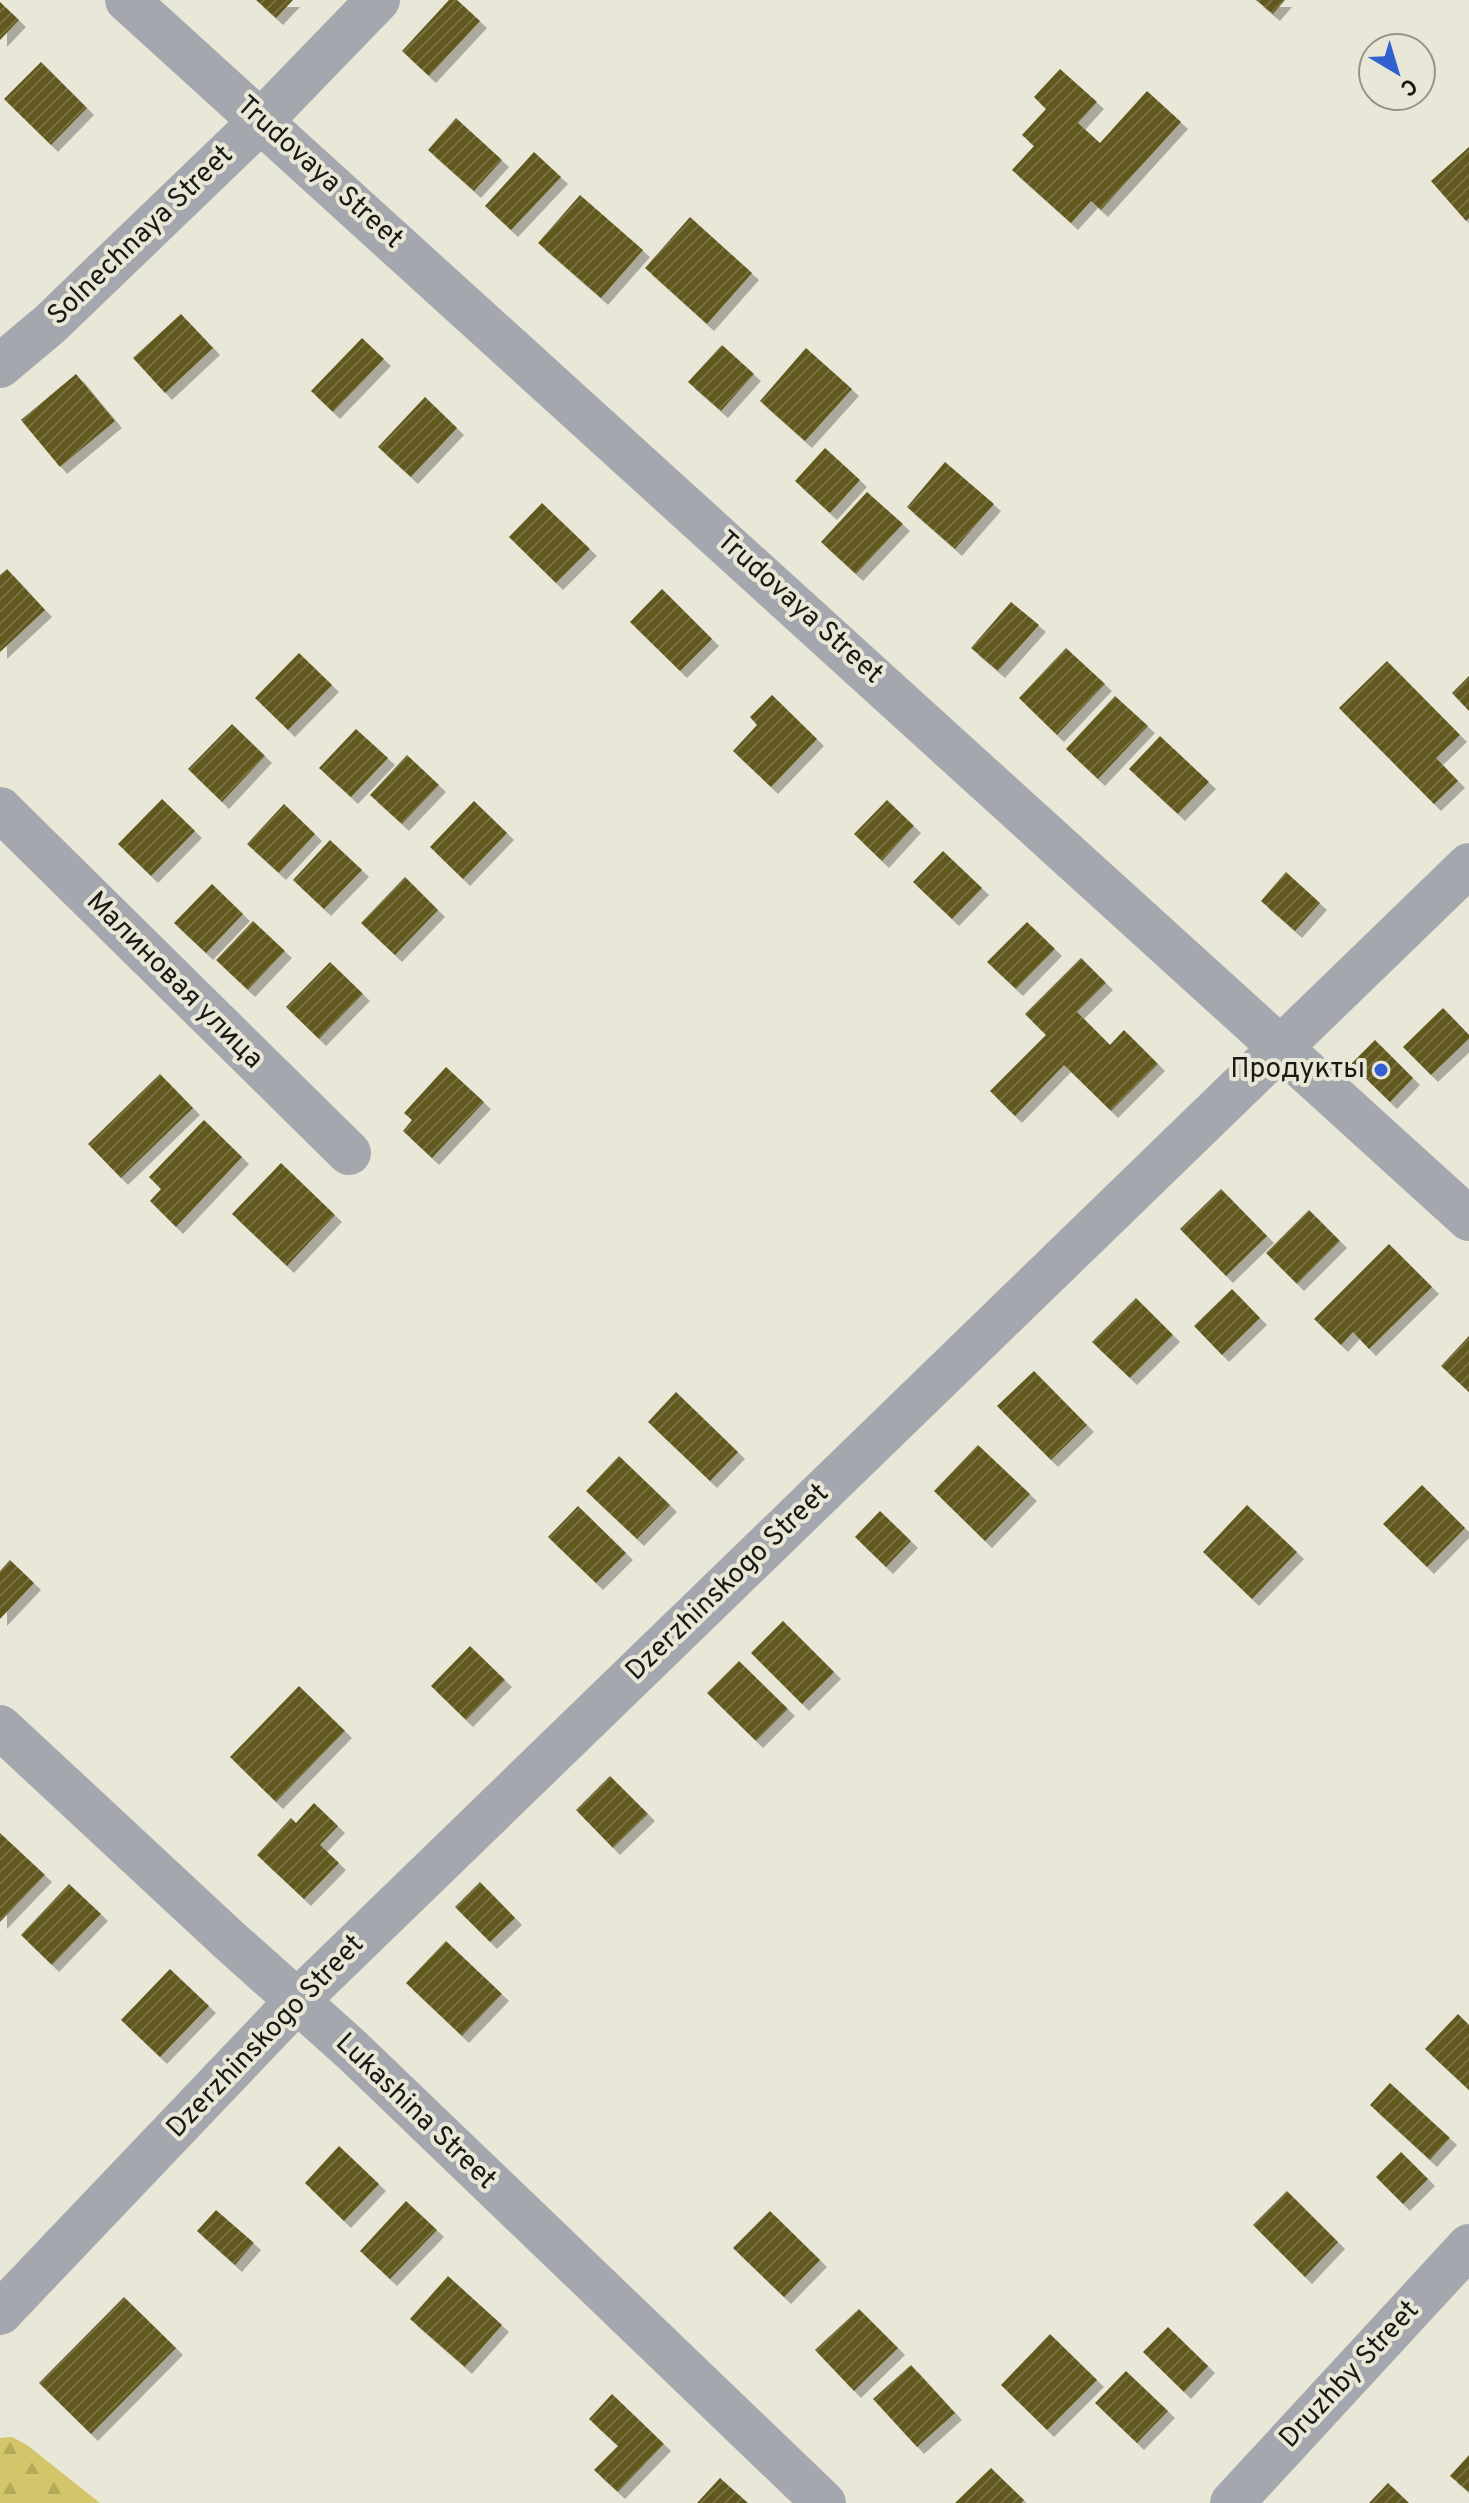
<svg xmlns="http://www.w3.org/2000/svg" width="1469" height="2503" viewBox="0 0 1469 2503" font-family="Overpass,sans-serif">
	<defs>
		<pattern id="forest-firs" width="22" height="20" patternUnits="userSpaceOnUse" patternTransform="scale(2)"><rect width="22" height="20" fill="#d2c56a"/><path d="M5 1l3.5 6h-7zM16 11l3.5 6h-7z" fill="#b4a95b"/></pattern>
		<pattern id="building-hatch" width="6" height="6" patternUnits="userSpaceOnUse" patternTransform="scale(2)"><rect width="6" height="6" fill="#61581e"/><path d="M-1 1l2-2M0 6l6-6M5 7l2-2" fill="none" stroke="#777044"/></pattern>
		<filter id="shadow"><feDropShadow dx="7" dy="7" stdDeviation="0" flood-color="#0004"/></filter>
	</defs>
	<rect width="100%" height="100%" fill="#e9e7d7"/>
	<polygon fill="url(#forest-firs)" points="12,2437 27,2445 100,2503 0,2503 0,2438"/>
	<g fill="url(#building-hatch)" filter="url(#shadow)">
		<polygon points="256,0 293,0 276,18"/>
		<polygon points="449,0 457,0 480,21 429,76 402,51"/>
		<polygon points="1256,0 1285,0 1273,14"/>
		<polygon points="0,2 19,20 0,40"/>
		<polygon points="41,62 87,108 51,145 4,99"/>
		<polygon points="1060,69 1097,102 1078,123 1100,143 1147,91 1181,122 1101,210 1091,201 1071,223 1012,170 1034,146 1022,135 1046,109 1034,97"/>
		<polygon points="456,118 502,160 474,191 428,150"/>
		<polygon points="1469,147 1469,218 1466,221 1431,181"/>
		<polygon points="534,152 561,177 511,230 485,206"/>
		<polygon points="580,195 643,250 601,298 538,243"/>
		<polygon points="690,217 752,273 707,324 645,268"/>
		<polygon points="181,314 213,348 165,393 133,358"/>
		<polygon points="362,338 384,359 333,412 311,391"/>
		<polygon points="722,345 754,374 721,411 688,382"/>
		<polygon points="806,348 852,389 805,441 760,401"/>
		<polygon points="76,374 115,421 60,467 21,420"/>
		<polygon points="425,397 457,428 411,477 378,447"/>
		<polygon points="825,448 860,480 830,513 795,481"/>
		<polygon points="945,462 994,504 955,549 907,507"/>
		<polygon points="867,492 903,524 856,574 821,542"/>
		<polygon points="542,503 590,549 556,583 509,537"/>
		<polygon points="7,569 45,610 0,652 0,575"/>
		<polygon points="662,589 712,639 680,671 630,622"/>
		<polygon points="1011,602 1039,625 998,671 971,648"/>
		<polygon points="1066,648 1105,684 1057,735 1019,698"/>
		<polygon points="299,653 332,685 288,730 255,698"/>
		<polygon points="1387,661 1460,735 1436,758 1458,781 1434,804 1339,708"/>
		<polygon points="1469,676 1469,711 1452,693"/>
		<polygon points="772,695 817,739 771,787 733,751 757,725 750,717"/>
		<polygon points="1115,696 1148,726 1098,779 1066,749"/>
		<polygon points="232,724 265,756 222,802 188,769"/>
		<polygon points="356,729 388,758 351,797 319,768"/>
		<polygon points="1160,736 1209,782 1178,814 1129,769"/>
		<polygon points="407,755 439,785 402,824 370,795"/>
		<polygon points="162,799 195,831 151,876 118,844"/>
		<polygon points="887,800 914,826 882,861 854,834"/>
		<polygon points="474,801 507,833 463,879 430,847"/>
		<polygon points="284,804 315,834 279,873 247,844"/>
		<polygon points="330,840 362,870 324,909 293,880"/>
		<polygon points="943,851 982,888 952,919 913,882"/>
		<polygon points="1286,872 1320,903 1295,931 1261,901"/>
		<polygon points="405,877 438,910 395,955 361,923"/>
		<polygon points="212,884 243,914 206,953 174,923"/>
		<polygon points="253,921 285,951 248,990 216,960"/>
		<polygon points="1027,922 1055,949 1016,989 987,962"/>
		<polygon points="1081,958 1106,983 1077,1012 1110,1045 1124,1030 1158,1064 1111,1111 1064,1065 1015,1116 990,1091 1046,1035 1025,1014"/>
		<polygon points="330,962 363,994 319,1039 286,1007"/>
		<polygon points="1443,1008 1469,1035 1469,1039 1431,1075 1403,1047"/>
		<polygon points="1375,1040 1413,1078 1390,1102 1351,1064"/>
		<polygon points="446,1067 484,1102 432,1158 403,1131 412,1120 404,1113"/>
		<polygon points="160,1074 193,1108 121,1178 88,1144"/>
		<polygon points="204,1120 242,1157 176,1227 150,1201 161,1189 149,1177"/>
		<polygon points="281,1163 335,1215 287,1266 232,1214"/>
		<polygon points="1221,1189 1267,1236 1226,1276 1180,1229"/>
		<polygon points="1309,1210 1340,1241 1297,1284 1266,1253"/>
		<polygon points="1389,1244 1432,1287 1369,1349 1353,1332 1341,1345 1314,1319"/>
		<polygon points="1232,1289 1260,1318 1222,1355 1194,1326"/>
		<polygon points="1136,1298 1173,1335 1130,1378 1092,1342"/>
		<polygon points="1469,1336 1469,1392 1441,1366"/>
		<polygon points="1034,1371 1087,1425 1051,1460 997,1406"/>
		<polygon points="676,1392 738,1452 710,1481 648,1422"/>
		<polygon points="978,1445 1030,1494 985,1541 934,1491"/>
		<polygon points="619,1456 670,1505 637,1539 586,1491"/>
		<polygon points="1422,1485 1465,1528 1427,1567 1383,1524"/>
		<polygon points="1247,1505 1297,1552 1252,1599 1203,1552"/>
		<polygon points="578,1506 626,1553 596,1583 548,1537"/>
		<polygon points="880,1511 911,1541 886,1567 855,1537"/>
		<polygon points="10,1560 34,1583 0,1619 0,1571"/>
		<polygon points="783,1621 834,1672 802,1704 751,1653"/>
		<polygon points="470,1646 505,1680 466,1720 431,1686"/>
		<polygon points="739,1661 788,1709 756,1741 707,1693"/>
		<polygon points="299,1686 345,1731 276,1802 230,1757"/>
		<polygon points="610,1776 648,1814 613,1848 576,1810"/>
		<polygon points="314,1803 338,1826 320,1845 339,1863 304,1899 257,1855 291,1818 296,1823"/>
		<polygon points="0,1833 45,1875 0,1922"/>
		<polygon points="480,1882 515,1918 490,1942 455,1907"/>
		<polygon points="69,1884 101,1914 52,1965 21,1935"/>
		<polygon points="446,1941 502,1994 462,2036 406,1983"/>
		<polygon points="170,1969 209,2006 160,2057 121,2020"/>
		<polygon points="1458,2014 1469,2025 1469,2090 1425,2049"/>
		<polygon points="1390,2083 1450,2138 1430,2160 1370,2105"/>
		<polygon points="339,2146 379,2184 344,2221 305,2183"/>
		<polygon points="1401,2152 1428,2179 1403,2204 1376,2177"/>
		<polygon points="1287,2191 1338,2242 1305,2277 1253,2225"/>
		<polygon points="406,2201 437,2230 390,2279 360,2251"/>
		<polygon points="216,2210 254,2243 235,2265 197,2231"/>
		<polygon points="770,2211 820,2260 784,2297 733,2248"/>
		<polygon points="448,2276 502,2325 465,2367 410,2319"/>
		<polygon points="124,2297 176,2348 91,2434 39,2383"/>
		<polygon points="859,2309 898,2348 854,2391 815,2350"/>
		<polygon points="1168,2327 1208,2366 1184,2392 1143,2352"/>
		<polygon points="1050,2334 1097,2380 1047,2430 1001,2385"/>
		<polygon points="911,2365 955,2413 917,2447 873,2399"/>
		<polygon points="1126,2371 1168,2411 1137,2443 1095,2403"/>
		<polygon points="612,2394 664,2444 618,2492 594,2470 618,2446 589,2419"/>
		<polygon points="1469,2455 1469,2492 1450,2476"/>
		<polygon points="991,2468 1024,2500 1021,2503 955,2503"/>
		<polygon points="720,2478 748,2503 697,2503"/>
		<polygon points="1388,2483 1409,2503 1369,2503"/>
	</g>
	<g fill="none" stroke-linecap="round" stroke-linejoin="round">
		<g stroke="#a4a7ad" stroke-width="44">
			<polyline points="127,0 1469,1219"/>
			<polyline points="0,366 50,324 261,121 378,0"/>
			<polyline points="0,809 349,1153"/>
			<polyline points="0,1727 229,1940 352,2050 824,2503"/>
			<polyline points="0,2313 297,2001 1469,865"/>
			<polyline points="1232,2503 1469,2246"/>
		</g>
	</g>
	<circle fill="#3160cf" stroke="#e9e7d7" stroke-width="3" cx="1381" cy="1070" r="8"/>
	<g text-anchor="middle" dominant-baseline="central" stroke-width="8" stroke-linejoin="round" paint-order="stroke">
		<g font-size="28" fill="#1a1913" stroke="#e9e7d7">
			<text transform="translate(319 173) rotate(42)">Trudovaya Street</text>
			<text transform="translate(141 236) rotate(-44)">Solnechnaya Street</text>
			<text transform="translate(799 608) rotate(42)">Trudovaya Street</text>
			<text transform="translate(174 981) rotate(45)">Малиновая улица</text>
			<text transform="translate(728 1583) rotate(-44)">Dzerzhinskogo Street</text>
			<text transform="translate(266 2037) rotate(-46)">Dzerzhinskogo Street</text>
			<text transform="translate(415 2112) rotate(44)">Lukashina Street</text>
			<text transform="translate(1350 2375) rotate(-47)">Druzhby Street</text>
		</g>
		<g font-size="28" fill="#1a1913" stroke="#e9e7d7" text-anchor="end">
			<text x="1365" y="1070">Продукты</text>
		</g>
	</g>
	<g transform="translate(1397 72) rotate(142)"><circle r="38" fill="#e9e7d7" stroke="#969589" stroke-width="2"/>
	<path d="M0-6L14 30L0 20L-14 30Z" fill="#3160cf"/>
	<text y="-12" font-size="22" font-weight="bold" text-anchor="middle" fill="#1a1913">С</text>
	</g>
</svg>
